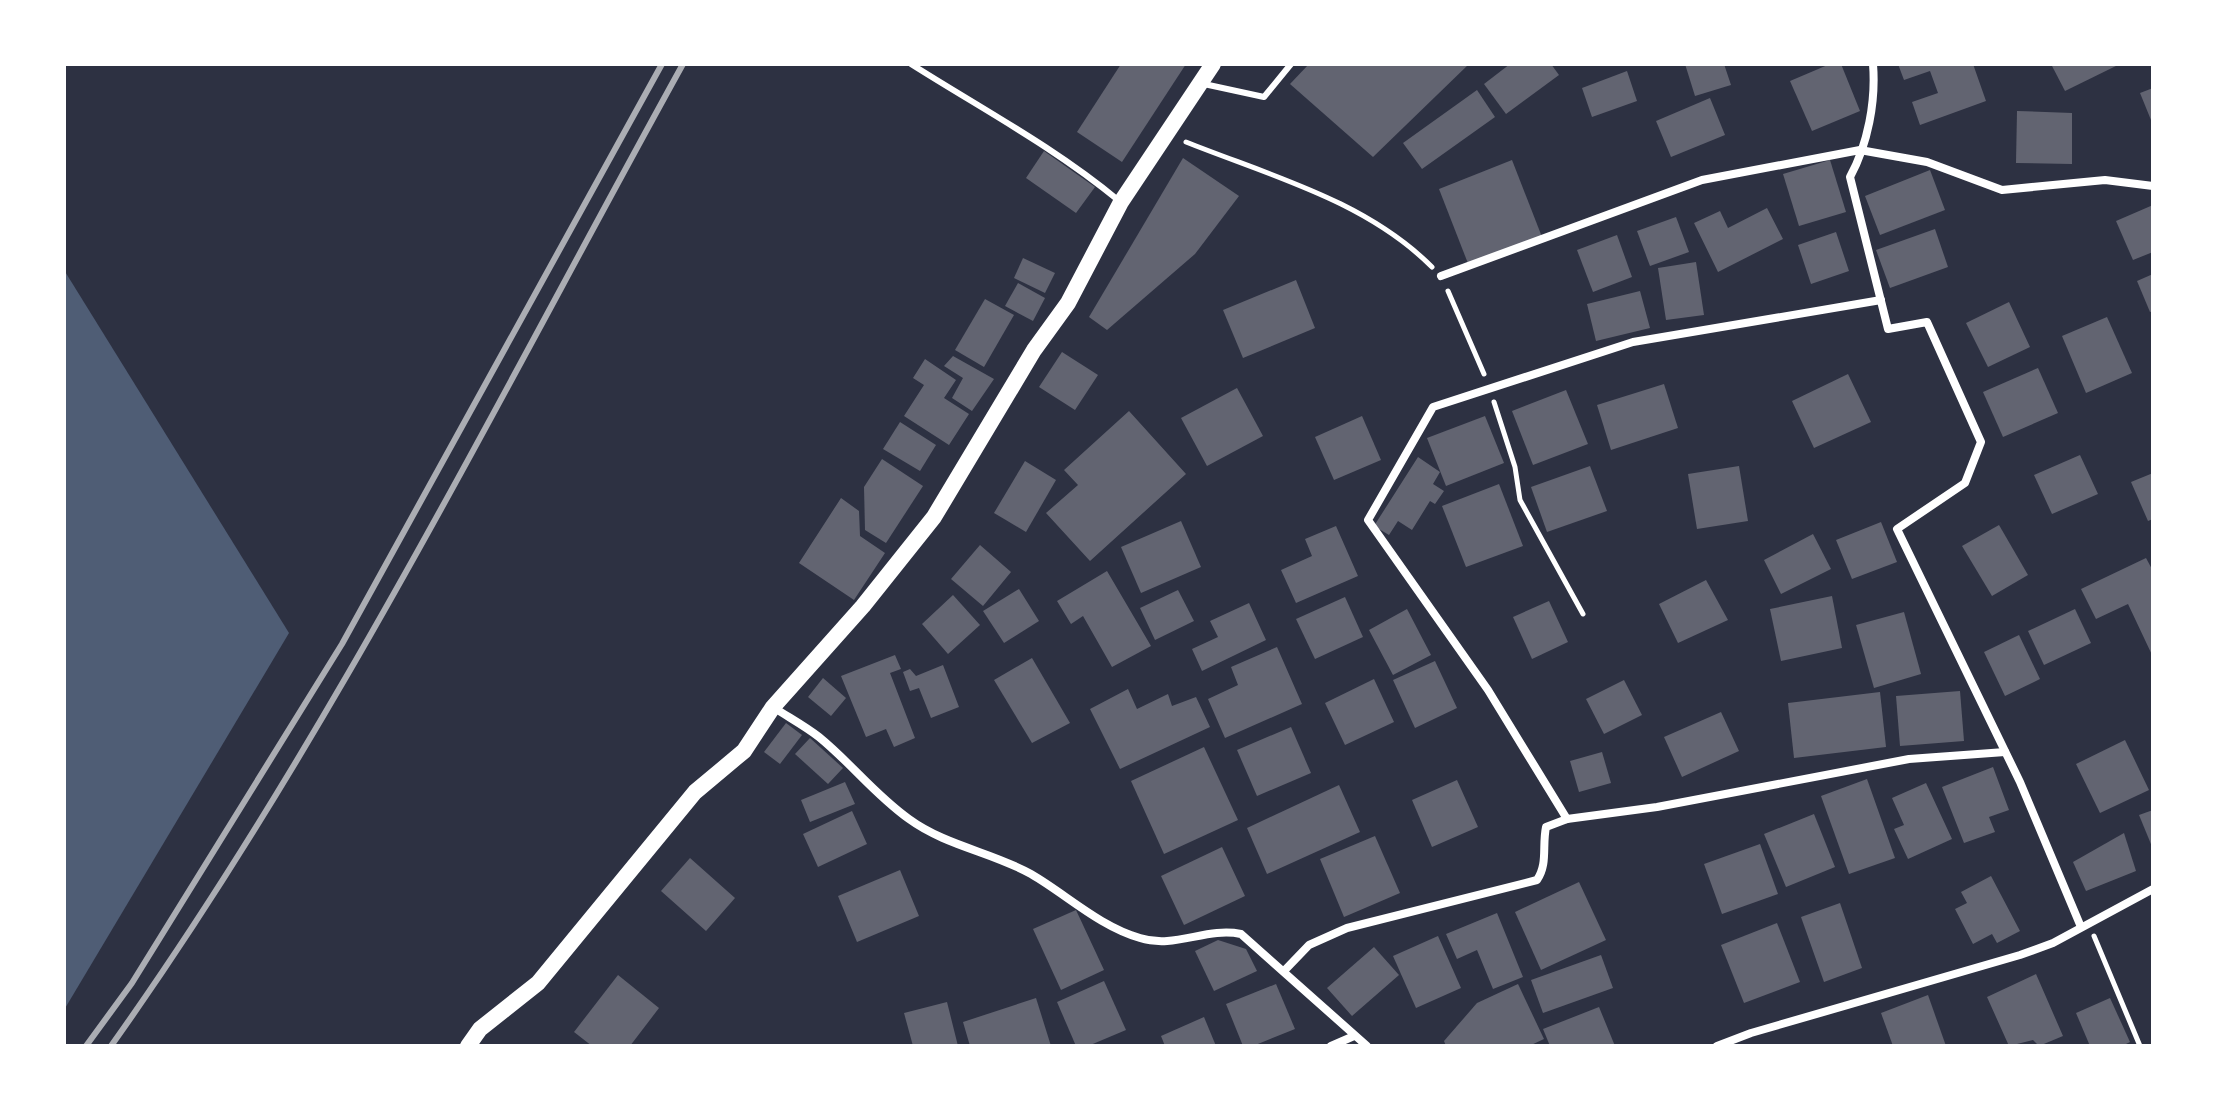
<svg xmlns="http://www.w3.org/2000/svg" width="2217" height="1110" viewBox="0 0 2217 1110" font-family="'Asap Condensed',sans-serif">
	<rect width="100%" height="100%" fill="#2d3142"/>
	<polygon fill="#4f5d75" points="64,270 289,633 64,1010"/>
	<g fill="#626471">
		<polygon points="1121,64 1186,64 1122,162 1077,132"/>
		<polygon points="1309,64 1469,64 1373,157 1290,84"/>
		<polygon points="1510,64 1551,64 1559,75 1506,114 1484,84"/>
		<polygon points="1685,64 1724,64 1731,85 1695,96"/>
		<polygon points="1830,64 1841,64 1860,111 1812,131 1790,81"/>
		<polygon points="1898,64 1973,64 1986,101 1920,125 1912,102 1938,93 1930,71 1904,80"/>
		<polygon points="2051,64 2120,64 2065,91"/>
		<polygon points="1627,71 1637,101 1592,117 1582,88"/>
		<polygon points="2153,88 2153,125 2140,93"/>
		<polygon points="1477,90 1495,117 1422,169 1403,143"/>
		<polygon points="1710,98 1725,135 1671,157 1656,121"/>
		<polygon points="2017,111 2072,113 2072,164 2016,163"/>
		<polygon points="1044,151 1095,187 1076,213 1026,178"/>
		<polygon points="1183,158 1239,196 1195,254 1107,330 1089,317"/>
		<polygon points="1512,160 1542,237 1469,266 1439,189"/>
		<polygon points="1830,160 1846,212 1799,226 1783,174"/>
		<polygon points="1930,170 1945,210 1880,235 1865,196"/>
		<polygon points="2153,205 2153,252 2133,260 2116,221"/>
		<polygon points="1767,208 1783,239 1718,272 1694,223 1720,211 1728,228"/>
		<polygon points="1676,217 1689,252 1650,266 1637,231"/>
		<polygon points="1935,229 1948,267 1890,288 1876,250"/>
		<polygon points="1836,232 1849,271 1811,284 1798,245"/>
		<polygon points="1617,235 1632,277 1593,292 1577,250"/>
		<polygon points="1023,258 1055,273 1045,293 1014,278"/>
		<polygon points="1696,262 1704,315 1666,320 1658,268"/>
		<polygon points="2153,274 2153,311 2150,312 2137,281"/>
		<polygon points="1296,280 1315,328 1243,358 1223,310"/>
		<polygon points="1018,283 1045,298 1033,321 1005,306"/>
		<polygon points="1640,291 1650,328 1596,341 1587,304"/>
		<polygon points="985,299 1014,315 984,367 955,350"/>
		<polygon points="2009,302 2030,347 1988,367 1966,323"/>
		<polygon points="2107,317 2132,373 2086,393 2062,336"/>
		<polygon points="1062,352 1098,375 1075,410 1039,387"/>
		<polygon points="953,356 994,379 972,411 952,398 963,378 944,366"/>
		<polygon points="925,359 956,380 944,398 969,414 949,445 904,416 924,385 913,378"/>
		<polygon points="2038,368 2058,413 2003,437 1983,392"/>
		<polygon points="1848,374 1871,422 1814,448 1792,401"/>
		<polygon points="1664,384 1678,428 1611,450 1597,405"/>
		<polygon points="1237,388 1263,436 1207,466 1181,418"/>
		<polygon points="1566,390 1588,444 1533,465 1512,411"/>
		<polygon points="1129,411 1186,474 1090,561 1046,513 1078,485 1064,470"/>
		<polygon points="1362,416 1381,460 1334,480 1315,437"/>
		<polygon points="1485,416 1504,463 1446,486 1427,438"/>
		<polygon points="900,422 936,445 920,471 883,449"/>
		<polygon points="2080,455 2098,494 2052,514 2034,475"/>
		<polygon points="1418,457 1440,472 1433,484 1444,491 1435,504 1430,501 1412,530 1398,521 1389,535 1374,526"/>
		<polygon points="882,459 923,486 886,543 865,530 864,487"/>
		<polygon points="1025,461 1056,480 1026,532 994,513"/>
		<polygon points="1590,466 1607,511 1547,532 1531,487"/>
		<polygon points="1739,466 1748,521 1697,529 1688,474"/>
		<polygon points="2153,473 2153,519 2148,521 2131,482"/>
		<polygon points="1499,484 1523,546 1466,567 1442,506"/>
		<polygon points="841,498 859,511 860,536 885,553 854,600 799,563"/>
		<polygon points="1181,521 1201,567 1141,593 1121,547"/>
		<polygon points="1881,522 1897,562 1852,579 1836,540"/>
		<polygon points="1999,525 2028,575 1992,596 1962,546"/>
		<polygon points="1336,526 1358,576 1296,603 1281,570 1312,556 1305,539"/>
		<polygon points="1813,534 1831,569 1781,594 1764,560"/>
		<polygon points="980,545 1011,572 983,606 951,579"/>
		<polygon points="2146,558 2153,571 2153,657 2128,604 2096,619 2081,589"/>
		<polygon points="1107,571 1151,646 1112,667 1083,616 1071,624 1057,601"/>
		<polygon points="1706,580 1728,620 1678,643 1659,604"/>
		<polygon points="1019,589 1039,621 1004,643 983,611"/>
		<polygon points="1178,590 1194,621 1155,640 1140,608"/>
		<polygon points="953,595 980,625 948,654 922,624"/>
		<polygon points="1832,596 1842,648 1781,661 1770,609"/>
		<polygon points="1345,597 1363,637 1315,659 1296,619"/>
		<polygon points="1549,601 1568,642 1532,659 1513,617"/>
		<polygon points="1249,603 1266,640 1202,671 1192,649 1218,637 1210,621"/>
		<polygon points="1407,609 1431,655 1393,675 1369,630"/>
		<polygon points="2075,609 2091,643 2044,665 2028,631"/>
		<polygon points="1904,612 1921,674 1874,688 1856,625"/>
		<polygon points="2019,635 2040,679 2005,696 1984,652"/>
		<polygon points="1277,647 1302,704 1225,738 1208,699 1238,685 1231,667"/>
		<polygon points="895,655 901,669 890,673 915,738 894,747 886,729 866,737 841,676"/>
		<polygon points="1032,658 1070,723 1032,743 994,680"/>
		<polygon points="1435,661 1457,708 1415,728 1393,680"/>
		<polygon points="943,665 959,707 931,718 919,688 910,691 903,672 910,669 916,676"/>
		<polygon points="823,678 846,698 831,716 808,697"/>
		<polygon points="1374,679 1394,722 1345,745 1325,703"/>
		<polygon points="1624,680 1642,715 1604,734 1586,699"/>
		<polygon points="1128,689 1137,709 1168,694 1172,706 1196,697 1210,727 1120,769 1090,709"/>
		<polygon points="1960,691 1964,741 1900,746 1896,696"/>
		<polygon points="1880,692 1886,747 1794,758 1788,703"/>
		<polygon points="1721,712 1739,751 1682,777 1664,737"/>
		<polygon points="786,723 802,735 780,764 764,752"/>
		<polygon points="1291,727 1311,773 1257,796 1237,750"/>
		<polygon points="810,738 843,768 828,784 795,754"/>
		<polygon points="2125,740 2149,790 2100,813 2076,764"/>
		<polygon points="1204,747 1238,820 1164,854 1131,781"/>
		<polygon points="1602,752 1611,783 1579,792 1570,761"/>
		<polygon points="1993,767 2009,810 1989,817 1995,832 1964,843 1942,787"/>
		<polygon points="1867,779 1895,858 1849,874 1821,796"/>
		<polygon points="1457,780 1478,827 1432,847 1412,800"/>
		<polygon points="845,782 855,804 810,822 801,800"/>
		<polygon points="1926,783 1952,839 1908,859 1894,829 1904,825 1892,798"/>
		<polygon points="1339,785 1360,832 1267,874 1247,828"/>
		<polygon points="2153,810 2153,849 2139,815"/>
		<polygon points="852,811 867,844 818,867 803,834"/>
		<polygon points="1814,814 1835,867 1786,887 1764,834"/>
		<polygon points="2124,833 2136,871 2086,891 2073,862"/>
		<polygon points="1375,836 1400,893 1344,917 1320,859"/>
		<polygon points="1760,844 1778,894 1722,914 1704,864"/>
		<polygon points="1222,847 1245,896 1184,925 1161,876"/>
		<polygon points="690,858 735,898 706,931 661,891"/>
		<polygon points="900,870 919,916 857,942 838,896"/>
		<polygon points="1991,876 2020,931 1997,943 1992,934 1973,944 1955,909 1967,903 1961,892"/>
		<polygon points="1579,882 1606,940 1541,970 1515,912"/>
		<polygon points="1840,903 1862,968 1824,982 1801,917"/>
		<polygon points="1076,910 1104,970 1061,990 1033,929"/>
		<polygon points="1497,913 1523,977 1493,989 1477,950 1457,959 1446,934"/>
		<polygon points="1777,923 1800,982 1744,1003 1721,945"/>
		<polygon points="1438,936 1461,988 1416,1008 1393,956"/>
		<polygon points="1218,940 1246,949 1257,971 1214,991 1195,951"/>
		<polygon points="1374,947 1399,975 1352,1016 1327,988"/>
		<polygon points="1601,955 1613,988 1543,1013 1531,980"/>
		<polygon points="2036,974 2063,1036 2039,1046 2033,1040 2009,1046 1987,997"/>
		<polygon points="618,975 659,1008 630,1046 592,1046 574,1032"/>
		<polygon points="1104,981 1126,1030 1088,1046 1076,1046 1057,1002"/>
		<polygon points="1276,984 1295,1029 1253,1046 1243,1046 1226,1004"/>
		<polygon points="1518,984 1544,1039 1529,1046 1446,1046 1444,1041 1477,1003"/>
		<polygon points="1928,995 1946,1046 1893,1046 1881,1013"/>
		<polygon points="1036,998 1051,1046 970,1046 963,1022"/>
		<polygon points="2110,998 2130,1042 2122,1046 2090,1046 2076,1013"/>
		<polygon points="947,1002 958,1046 913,1046 904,1013"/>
		<polygon points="1599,1007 1615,1046 1550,1046 1543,1029"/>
		<polygon points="1204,1017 1216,1046 1165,1046 1161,1036"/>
	</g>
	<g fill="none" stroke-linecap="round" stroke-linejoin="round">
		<g stroke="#fff" stroke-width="5">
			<path d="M 1186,142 C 1271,176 1366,201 1432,267"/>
			<polyline points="1448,291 1484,374"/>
			<polyline points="1494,402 1515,467 1520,500 1583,614"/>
			<polyline points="2094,936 2140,1046"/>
		</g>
		<g stroke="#fff" stroke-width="6">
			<path d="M 911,64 C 982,109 1054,147 1118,200"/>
			<polyline points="1204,84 1264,97 1291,64"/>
		</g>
		<g stroke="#fff" stroke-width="8">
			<path d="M 1873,64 C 1876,101 1868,144 1850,177 L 1888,329 L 1927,322 L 1981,442 L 1965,483 L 1897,529 L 2020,782 L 2081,927"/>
			<polyline points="1441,276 1702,180 1860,150 1927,162 2002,190 2105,180 2153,186"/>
			<path d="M 773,707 C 788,717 805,726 819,737 C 851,763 875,795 909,819 C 946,846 992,852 1031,874 C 1067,895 1099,926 1140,938 C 1175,949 1206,927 1241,934 L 1367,1046"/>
			<polyline points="1567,819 1488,690 1368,520 1433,407 1633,342 1881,300"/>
			<path d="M 1284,971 L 1309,945 L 1347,928 L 1537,880 C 1548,864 1542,846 1546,827 L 1567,819 L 1657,807 L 1909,759 L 2005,752"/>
			<polyline points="1331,1046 1354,1036"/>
			<polyline points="1717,1046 1751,1033 2020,955 2053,943 2153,889"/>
		</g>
		<polyline stroke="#fff" stroke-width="16" points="468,1046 480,1029 538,983 695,792 744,751 773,707 863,606 934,517 1034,350 1068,303 1121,202 1213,64"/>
		<g stroke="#abadb3" stroke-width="6">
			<polyline points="86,1046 132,983 342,644 662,64"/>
			<path d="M 111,1046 C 331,737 500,395 683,64"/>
		</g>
	</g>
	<rect width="2217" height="1110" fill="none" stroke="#ffffff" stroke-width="132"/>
</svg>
